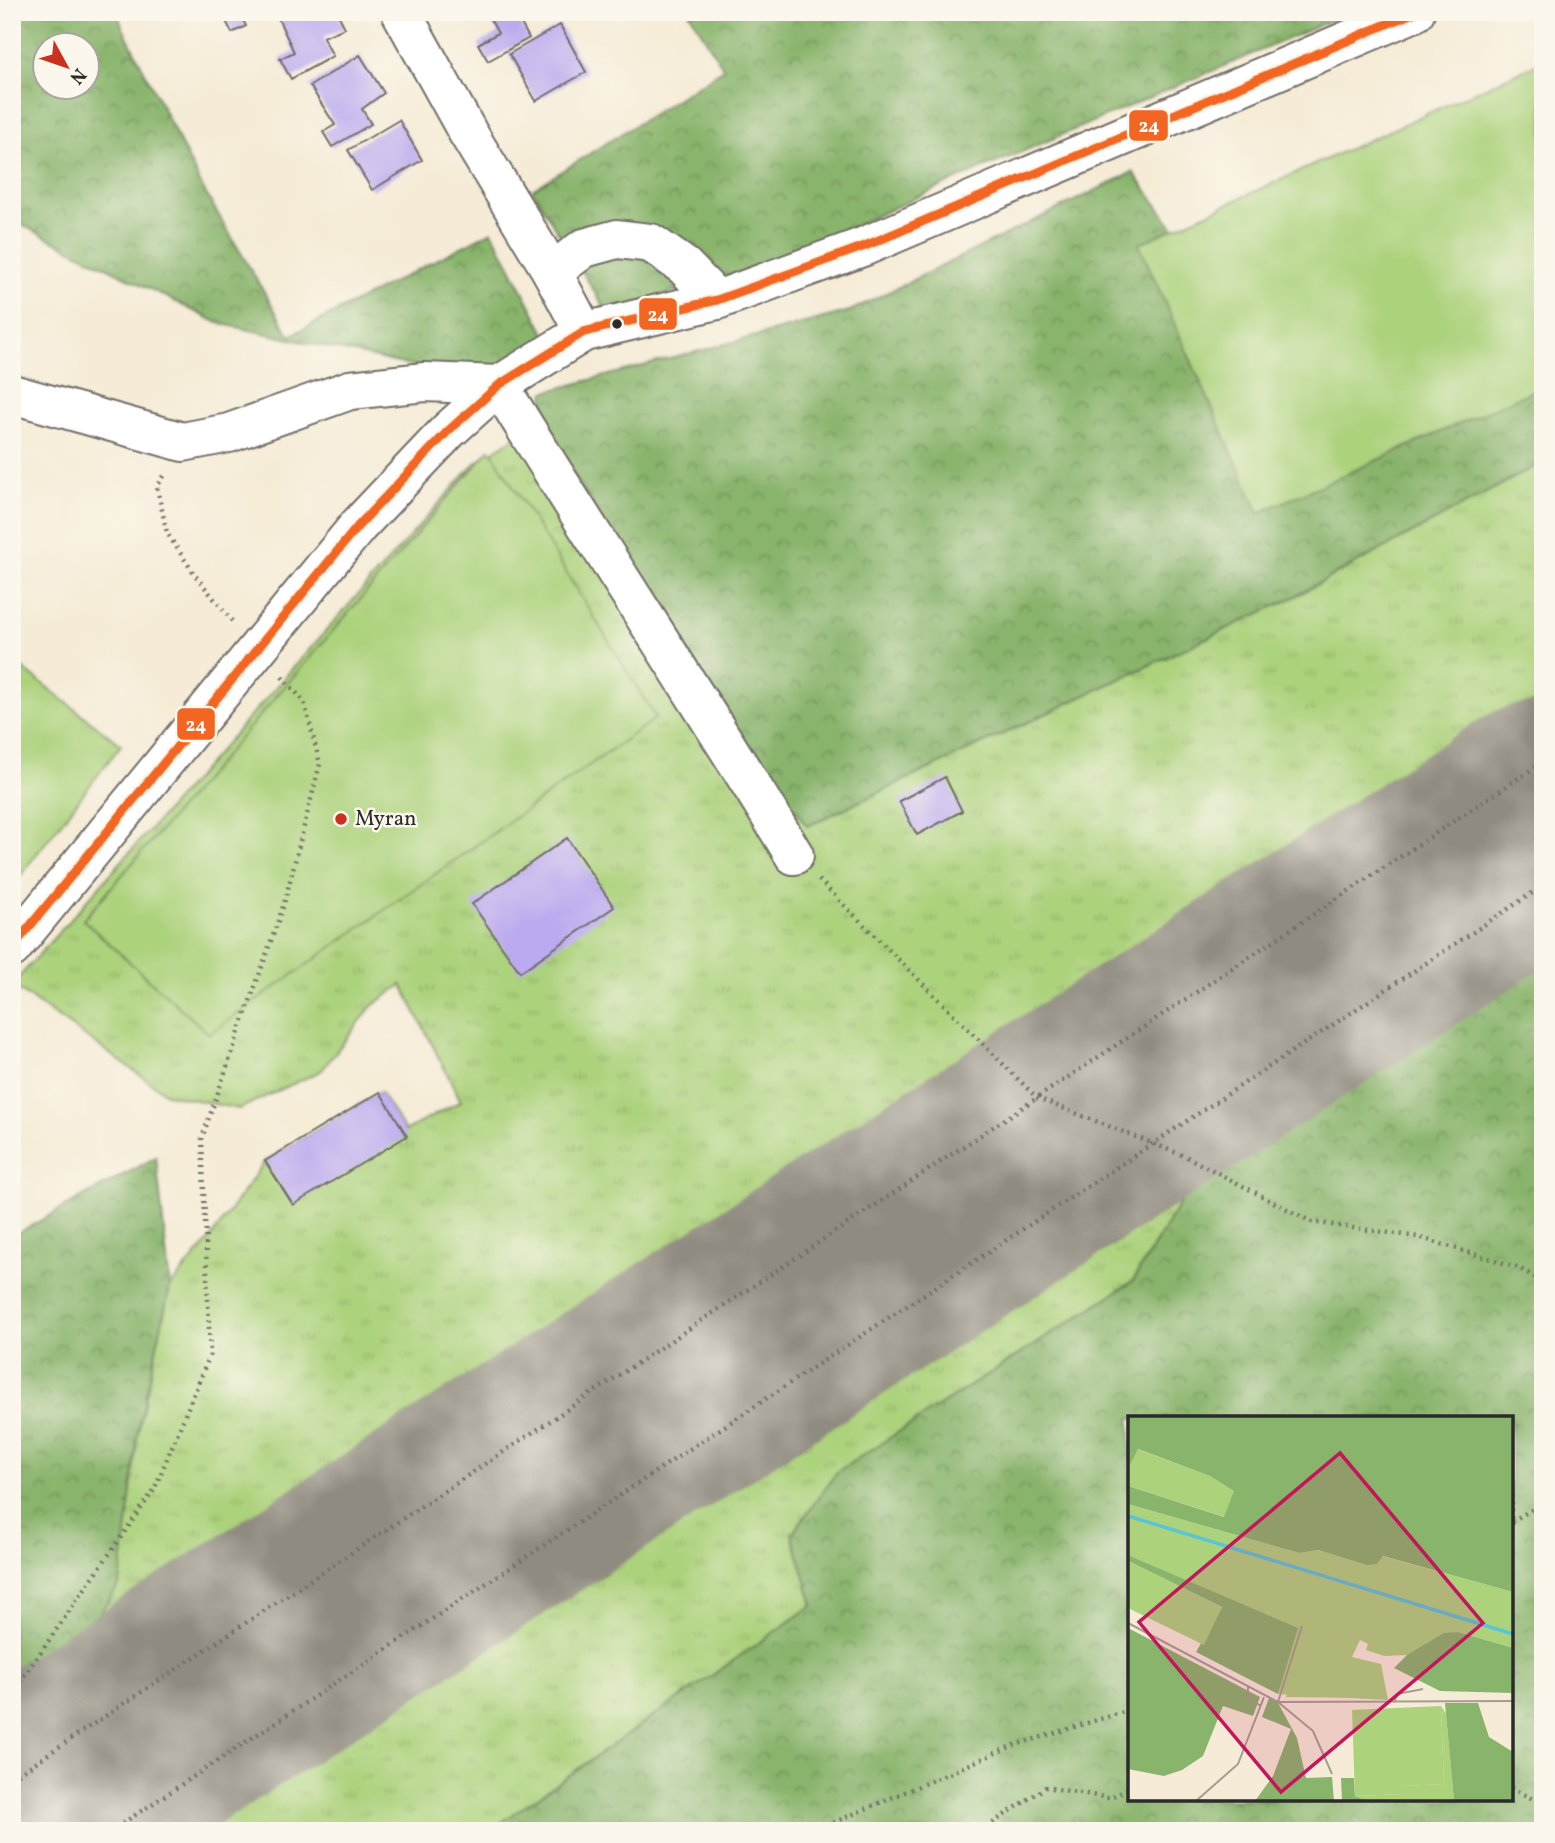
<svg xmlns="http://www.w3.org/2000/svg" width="1555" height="1843" viewBox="0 0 1555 1843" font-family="Vollkorn,serif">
	<defs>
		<pattern id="grass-tufts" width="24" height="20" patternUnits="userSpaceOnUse" patternTransform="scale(1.75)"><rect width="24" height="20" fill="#acd27c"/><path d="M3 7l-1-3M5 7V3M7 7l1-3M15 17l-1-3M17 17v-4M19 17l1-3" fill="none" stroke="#94b46b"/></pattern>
		<pattern id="forest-crowns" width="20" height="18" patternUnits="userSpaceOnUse" patternTransform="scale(1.75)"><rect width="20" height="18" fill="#89b46c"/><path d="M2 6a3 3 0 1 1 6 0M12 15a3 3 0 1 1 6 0" fill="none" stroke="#709359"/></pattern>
	</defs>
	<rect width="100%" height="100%" fill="#fbf7ec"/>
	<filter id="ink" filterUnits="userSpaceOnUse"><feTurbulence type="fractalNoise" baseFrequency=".0143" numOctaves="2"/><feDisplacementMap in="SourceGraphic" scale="14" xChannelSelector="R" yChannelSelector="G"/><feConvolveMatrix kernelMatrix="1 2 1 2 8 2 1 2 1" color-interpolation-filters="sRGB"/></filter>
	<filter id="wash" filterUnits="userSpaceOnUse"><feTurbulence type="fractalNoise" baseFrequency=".00686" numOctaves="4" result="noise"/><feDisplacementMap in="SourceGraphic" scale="28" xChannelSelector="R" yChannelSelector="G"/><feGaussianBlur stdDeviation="1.57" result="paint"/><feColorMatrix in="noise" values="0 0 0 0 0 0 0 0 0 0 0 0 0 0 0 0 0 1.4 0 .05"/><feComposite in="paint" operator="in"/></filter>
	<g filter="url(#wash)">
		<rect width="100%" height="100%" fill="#f5ebd6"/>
		<polygon fill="url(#grass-tufts)" stroke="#6c7e54" stroke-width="2" points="540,421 808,826 1292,598 1543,462 1543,928 1201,1168 1133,1281 837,1472 792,1534 813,1605 489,1831 12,1831 12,1696 63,1666 138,1431 170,1287 207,1243 265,1161 380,1092 405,1131 461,1101 402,985 372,1006 321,1071 239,1109 167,1094 12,985 474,464"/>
		<g fill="url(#forest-crowns)" stroke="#5a704c" stroke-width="2" fill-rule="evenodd">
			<path d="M 12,12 L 118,12 L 121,24 L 203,189 L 290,336 L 492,231 L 556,355 L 506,387 L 218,323 L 12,220 ZM 46,46 L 88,46 L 88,88 L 46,88 Z"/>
			<polygon points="689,12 1351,12 946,184 774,263 607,312 532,190 724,69"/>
			<polygon points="1133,172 1174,228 1139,244 1259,513 1543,386 1543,462 1292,598 807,826 724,713 540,421 545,392 850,311"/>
			<path d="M 1543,928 L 1543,1831 L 489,1831 L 813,1605 L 792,1534 L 837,1472 L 1133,1281 L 1201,1168 ZM 1130,1418 L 1511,1418 L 1511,1799 L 1130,1799 Z"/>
			<polygon points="156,1157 170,1287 138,1431 120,1584 63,1666 12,1696 12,1236"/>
		</g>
		<g fill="#acd27c" stroke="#6c7e54" stroke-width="2">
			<polygon points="1543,61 1543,386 1259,513 1139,244"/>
			<polygon points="490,449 656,718 209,1034 83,920"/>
			<polygon points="12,660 121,745 12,886"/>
		</g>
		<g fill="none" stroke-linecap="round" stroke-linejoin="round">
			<polyline stroke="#908b80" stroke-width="243" points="12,1814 1543,823"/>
		</g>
		<g id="blocks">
			<g fill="#bbaaef">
				<polygon points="239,12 246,26 232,33 222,13"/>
				<polygon points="275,12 337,12 345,28 323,37 333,56 291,79 280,59 294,52"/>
				<polygon points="486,12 534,12 519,20 529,38 488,61 478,44 498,33"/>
				<polygon points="560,25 586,72 536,101 509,54"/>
				<polygon points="360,55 384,93 362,109 371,124 332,147 323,132 335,125 310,86"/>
				<polygon points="399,120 422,160 372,190 348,150"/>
				<polygon points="945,777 962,811 917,835 899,801"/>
				<polygon points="567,838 614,907 520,972 472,904"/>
				<polygon points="380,1092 407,1136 293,1205 265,1161"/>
			</g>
		</g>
	</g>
	<g filter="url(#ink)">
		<use href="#blocks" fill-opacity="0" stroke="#726e67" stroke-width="2"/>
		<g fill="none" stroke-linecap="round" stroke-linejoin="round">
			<g stroke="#726e67" stroke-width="42">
				<g id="minor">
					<polyline points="401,12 468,133 552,272 584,332"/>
					<polyline points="552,272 584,248 617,239 651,243 684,266 717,300"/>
					<path d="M 499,385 C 595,543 699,697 794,855"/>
					<polyline points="12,394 183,442 229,433 350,390 425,382 499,385"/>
					<polyline points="12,948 358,526 448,431 499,385 584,332 717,300 865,246 1415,12"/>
				</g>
			</g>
			<g stroke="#726e67" stroke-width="4.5" stroke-dasharray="2 5" stroke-linecap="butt">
				<polyline points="164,476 157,487 167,533 195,575 232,621"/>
				<polyline points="819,880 1037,1098 1187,1157 1312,1222 1418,1237 1517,1267 1543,1282"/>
				<polyline points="1511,1474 1511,1525"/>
				<polyline points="1512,1521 1543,1503"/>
				<polyline points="12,1693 154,1490 210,1355 202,1138 284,904 320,764 304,701 282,677"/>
				<polyline points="12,1778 1543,762"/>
				<polyline points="1511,1788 1543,1804"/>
				<polyline points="111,1831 1543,886"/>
				<polyline points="814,1831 1012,1746 1130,1710"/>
				<polyline points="981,1831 1046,1787 1109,1798 1130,1788"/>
			</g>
			<use href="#minor" stroke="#fff" stroke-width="38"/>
			<g stroke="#fbf7ec" stroke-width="14">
				<polyline id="bus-1" points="12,948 358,526 448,431 499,385 584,332 717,300 865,246 1415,12"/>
			</g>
			<use href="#bus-1" stroke="#f26522" stroke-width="9"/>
		</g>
	</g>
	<circle fill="#2b2b2b" stroke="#fbf7ec" stroke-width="2.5" cx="617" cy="324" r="6"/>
	<circle fill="#c8321e" stroke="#fbf7ec" stroke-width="2.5" cx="341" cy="819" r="7"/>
	<g text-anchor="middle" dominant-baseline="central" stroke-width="5" stroke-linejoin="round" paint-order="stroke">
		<g font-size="21" fill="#2b2b2b" stroke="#fbf7ec" text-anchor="start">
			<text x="355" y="819">Myran</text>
		</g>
	</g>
	<g transform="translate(1128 1416)">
		<rect width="385" height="385" fill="#f5ebd6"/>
		<path d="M 9,33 L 82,60 L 107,75 L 97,101 L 0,70 L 0,53 ZM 0,88 L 171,137 L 190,134 L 238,149 L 254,140 L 385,176 L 385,232 L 330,216 L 279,239 L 256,240 L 238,234 L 240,228 L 232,224 L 224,241 L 253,248 L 260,284 L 150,278 L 169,212 L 0,139 ZM 313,290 L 318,298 L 326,385 L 238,385 L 227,380 L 275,378 L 276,370 L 316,368 Z" fill="#acd27c"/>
		<path d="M 0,0 L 385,0 L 385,176 L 255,140 L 249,148 L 238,149 L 190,134 L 171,137 L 0,88 L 0,70 L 96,101 L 106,75 L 82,60 L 10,33 L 0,53 ZM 0,139 L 170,212 L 150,278 L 68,236 L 94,191 L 0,145 ZM 0,212 L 132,281 L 125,300 L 95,290 L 75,340 L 54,354 L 36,360 L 0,353 ZM 330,216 L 385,232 L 385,277 L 312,275 L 266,252 L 279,239 L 316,217 ZM 141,282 L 149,285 L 169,322 L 178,362 L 204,361 L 206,385 L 127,385 L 145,360 L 163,313 L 134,301 ZM 317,287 L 350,287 L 361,321 L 385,336 L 385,385 L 326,385 ZM 213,362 L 226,362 L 227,380 L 238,385 L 214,385 Z" fill="#89b46c"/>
		<path d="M 0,145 L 94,191 L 76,229 L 0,192 ZM 172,238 L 247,258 L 246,282 L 158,281 ZM 313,290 L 316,368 L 276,370 L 276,378 L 227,380 L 224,294 Z" fill="#acd27c"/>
		<path fill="none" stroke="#5ac5d5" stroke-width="3.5" d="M 0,100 L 385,218"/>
		<path fill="none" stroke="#a49e92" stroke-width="2" d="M 0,207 L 150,286 L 385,285M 120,270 L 120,282 L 133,290M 150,286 L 185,315 L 204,358M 150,286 L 174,210M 266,287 L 269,278 L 295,273M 68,385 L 110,348 L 136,281"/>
		<path fill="#c2185b" fill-opacity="0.15" stroke="#c2185b" stroke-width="3.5" d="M 212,37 L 355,207 L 153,376 L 11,206 Z"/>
		<rect width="385" height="385" fill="none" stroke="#2b2b2b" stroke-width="3.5"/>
	</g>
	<g stroke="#fbf7ec" stroke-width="2.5">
		<rect x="1128" y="109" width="41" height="33" rx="7" fill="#f26522"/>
		<rect x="638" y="297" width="40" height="34" rx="7" fill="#f26522"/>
		<rect x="176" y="707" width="40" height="34" rx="7" fill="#f26522"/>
	</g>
	<g font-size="19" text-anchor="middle" font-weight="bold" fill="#fff">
		<text x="1149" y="132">24</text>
		<text x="658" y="321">24</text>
		<text x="196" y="731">24</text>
	</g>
	<rect width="1555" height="1843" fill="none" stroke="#fbf7ec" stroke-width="42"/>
	<g transform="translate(66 66) rotate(130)"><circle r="33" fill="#fbf7ec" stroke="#a8a59f" stroke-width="2"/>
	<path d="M0-5L12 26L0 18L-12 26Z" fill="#c8321e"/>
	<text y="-10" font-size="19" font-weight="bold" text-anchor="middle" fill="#2b2b2b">N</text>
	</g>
</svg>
